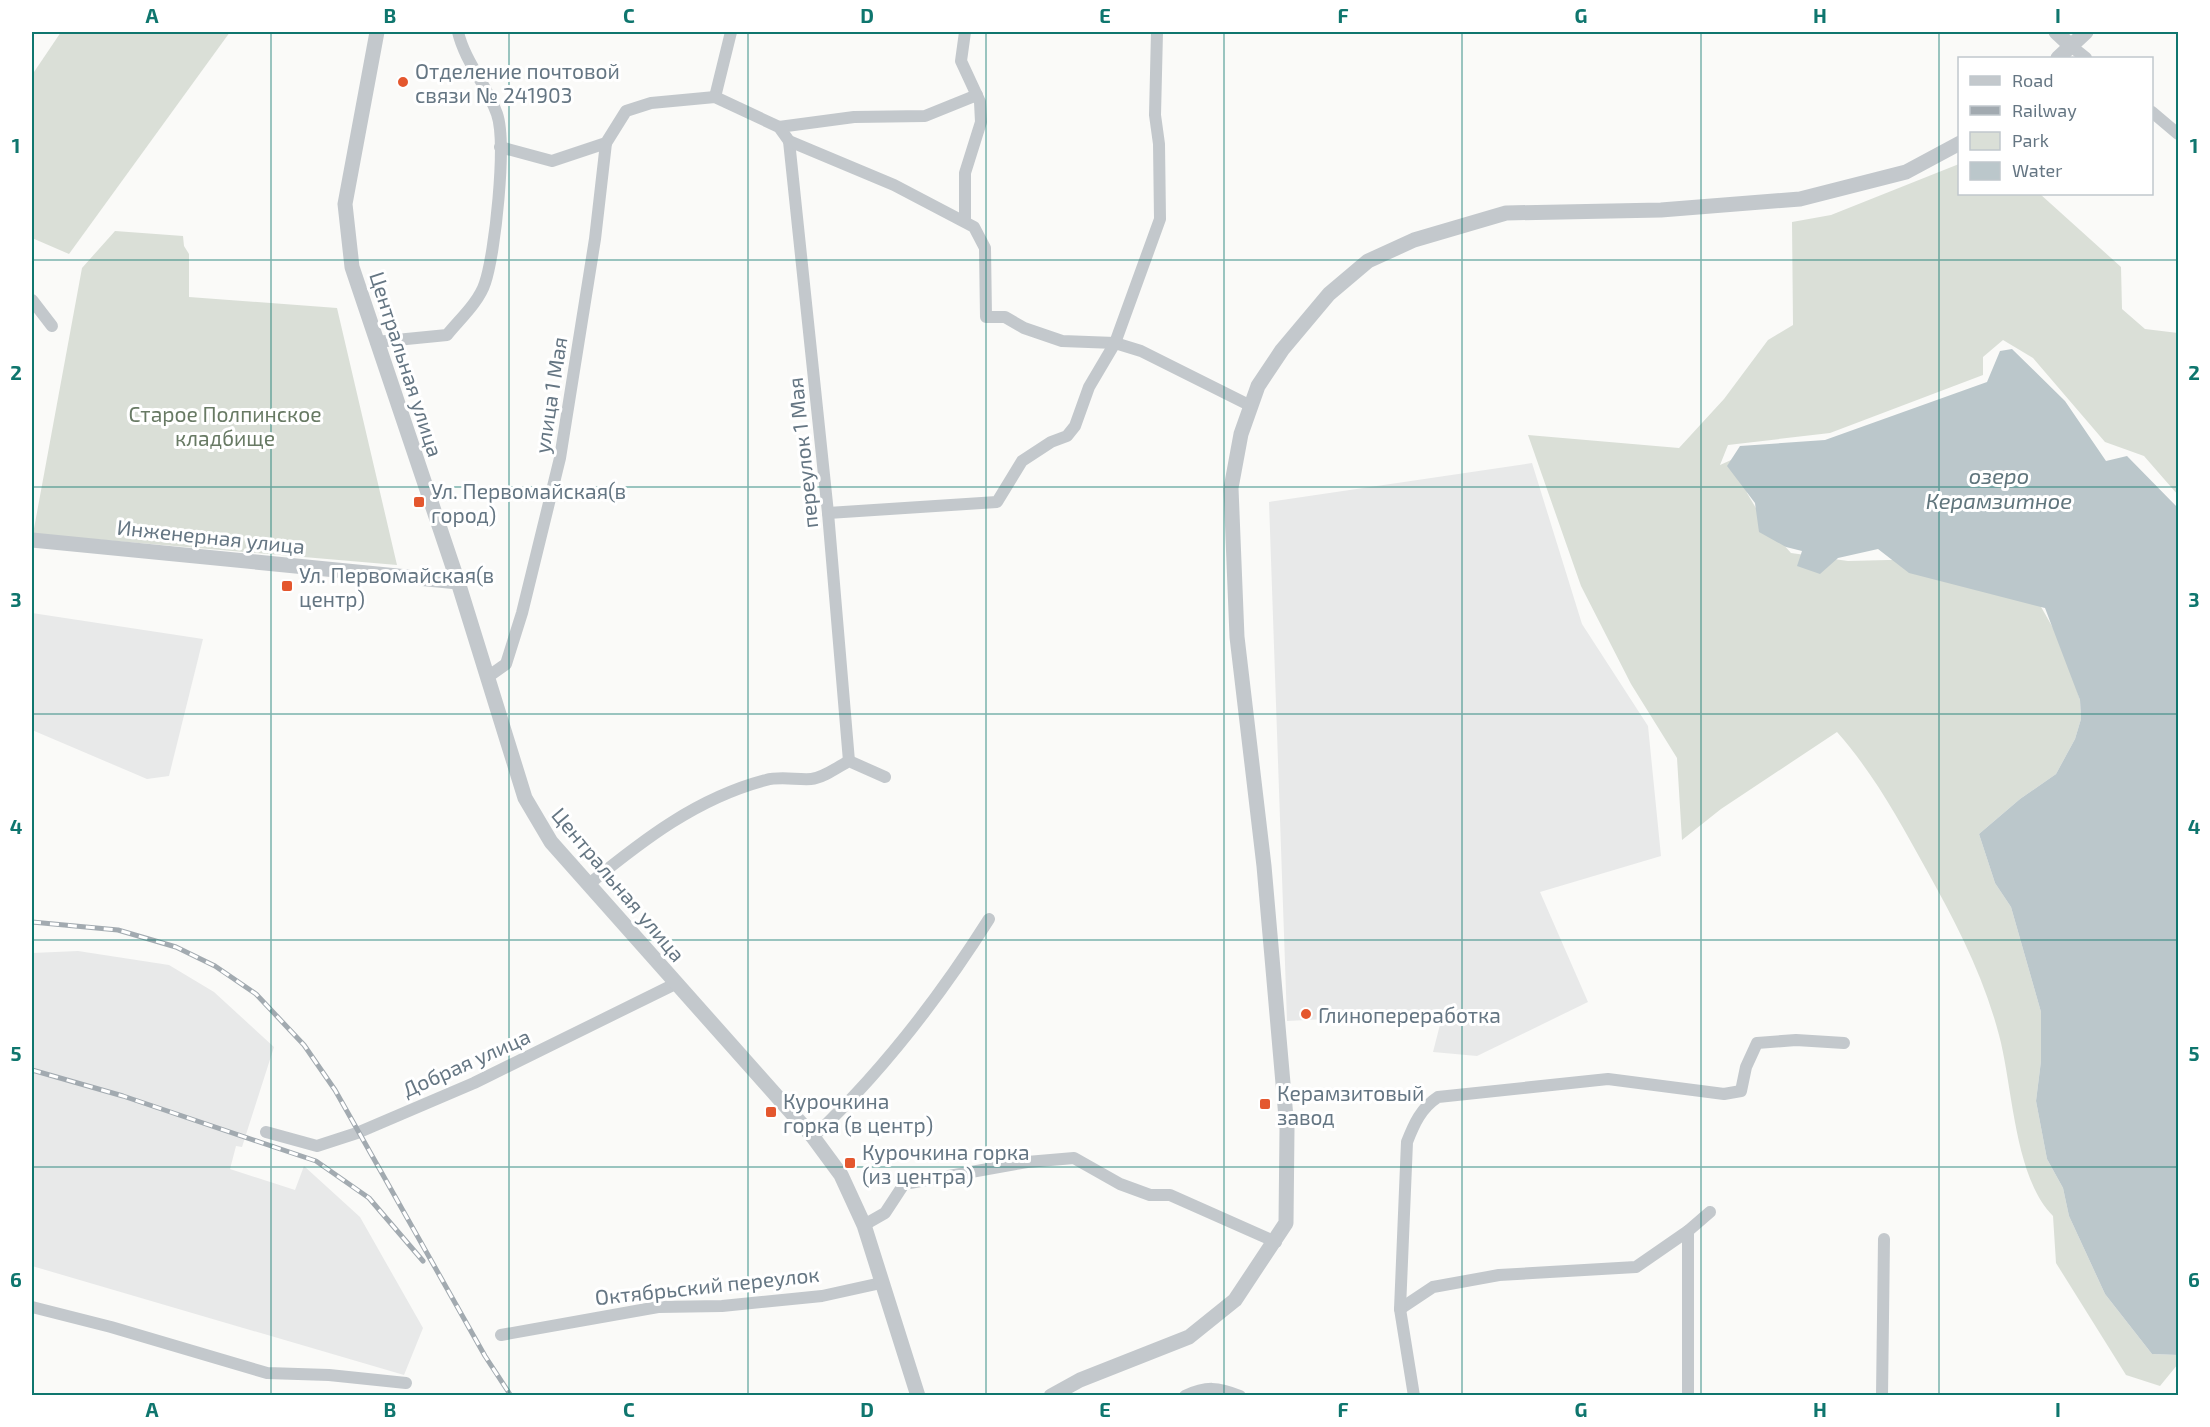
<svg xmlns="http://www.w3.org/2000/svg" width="2210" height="1427" viewBox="0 0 2210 1427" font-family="'Exo 2',sans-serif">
	<rect width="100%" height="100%" fill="#fafaf8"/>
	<g fill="#e8e9e9">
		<polygon points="1532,463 1582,624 1648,726 1661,856 1540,892 1588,1002 1477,1056 1433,1052 1443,1013 1287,1021 1269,502"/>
		<polygon points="32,613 203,639 169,776 147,779 32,730"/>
		<polygon points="78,951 169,965 214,992 274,1047 242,1147 236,1146 230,1169 295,1190 304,1166 360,1217 423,1328 404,1375 32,1266 32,953"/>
	</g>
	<g fill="#dadfd7">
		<polygon points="61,32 230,32 69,254 32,238 32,75"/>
		<path d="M 1959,164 L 1960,194 L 2040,194 L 2121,267 L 2122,309 L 2145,329 L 2178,333 L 2178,495 L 2144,456 L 2105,442 L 2033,358 L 2003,340 L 1983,357 L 1983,375 L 1830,433 L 1728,445 L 1720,465 L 1740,456 L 1747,493 L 1766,525 L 1791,553 L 1848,561 L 1928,559 L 2036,598 L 2061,642 L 2080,700 L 2081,719 L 2075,739 L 2056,774 L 2020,799 L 1979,834 L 1995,883 L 2011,907 L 2041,1012 L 2041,1061 L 2036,1101 L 2047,1159 L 2063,1188 L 2069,1216 L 2105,1294 L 2152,1354 L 2178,1355 L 2178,1364 L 2160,1386 L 2126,1375 L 2056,1263 L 2053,1216 C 2014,1177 2013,1087 1999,1035 C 1983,974 1956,923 1926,869 C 1899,820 1874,774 1837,732 L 1721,809 L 1682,840 L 1677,758 L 1631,684 L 1581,586 L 1528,435 L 1679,448 L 1724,399 L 1768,340 L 1793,325 L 1792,222 L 1831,215 Z"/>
		<polygon points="115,231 183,236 184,246 189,254 189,297 337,308 397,565 33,534 82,268"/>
	</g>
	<polygon fill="#bbc7cb" points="2012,349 2065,401 2106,461 2127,456 2178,508 2178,1355 2152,1354 2105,1294 2069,1216 2063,1188 2047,1159 2036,1101 2041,1061 2041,1012 2011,907 1995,883 1979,834 2020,799 2056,774 2075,739 2081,719 2080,700 2045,608 1909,573 1878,549 1838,558 1820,574 1797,566 1802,551 1786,547 1759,532 1755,503 1727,466 1740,446 1825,440 1987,382 2000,351"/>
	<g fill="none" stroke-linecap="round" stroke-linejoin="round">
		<g stroke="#c3c8cc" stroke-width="12">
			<polyline points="2071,46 2086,58"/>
			<polyline points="715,97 731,32"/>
			<polyline points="2152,112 2178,134"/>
			<polyline points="779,127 854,117 925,116 977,95"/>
			<polyline points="789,141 828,513 849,761"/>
			<polyline points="500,147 552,161 606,143 626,111 651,103 715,97 779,127 789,141 894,185 974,227 985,248 986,317 1005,317 1024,328 1062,341 1115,343 1141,351 1251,406"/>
			<polyline points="965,220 965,173 981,122 980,102 961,61 965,32"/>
			<polyline points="32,300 52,326"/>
			<path d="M 376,342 L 447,335 C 459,320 479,302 485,283 C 495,254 507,143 497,114 C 487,85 465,62 458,32"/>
			<polyline points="828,513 997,502 1022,461 1051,442 1067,436 1075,426 1089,387 1115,343 1160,219 1159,144 1155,115 1157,32"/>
			<polyline points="489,676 506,664 522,613 560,458 595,239 606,143"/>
			<path d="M 589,884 C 643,840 697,798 766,780 C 780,776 797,780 811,779 C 823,778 838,767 849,761 L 885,777"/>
			<polyline points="266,1132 317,1146 357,1133 474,1083 675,984"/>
			<path d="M 813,1137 C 881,1073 939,998 989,919"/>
			<polyline points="864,1225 885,1213 904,1184 1027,1162 1074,1158 1120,1184 1150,1195 1170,1195 1276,1242"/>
			<polyline points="32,1307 111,1327 267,1373 329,1375 406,1383"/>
			<polyline points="1400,1309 1433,1287 1499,1275 1636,1267 1688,1231"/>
			<polyline points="501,1335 658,1307 722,1306 822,1296 881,1283"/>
			<path d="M 1185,1396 C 1206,1386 1218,1387 1240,1396"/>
			<path d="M 1414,1396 L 1400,1309 L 1407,1142 C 1414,1124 1421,1108 1438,1097 L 1608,1079 L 1724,1094 L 1741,1091 L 1746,1067 L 1757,1043 L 1796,1040 L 1844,1043"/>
			<polyline points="1688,1396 1688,1231 1710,1212"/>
			<polyline points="1882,1396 1884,1239"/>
		</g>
		<g stroke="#c3c8cc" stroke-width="15">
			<polyline points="377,32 345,204 352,267 458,582 525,798 551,842 813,1137 841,1175 864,1225 918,1396"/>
			<polyline points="2056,32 2071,46"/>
			<polyline points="2058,58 2086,32"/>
			<polyline points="32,540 458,582"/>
			<polyline points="1051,1396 1080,1380 1189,1337 1235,1300 1286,1223 1287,1129 1264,866 1237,637 1231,488 1241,434 1258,386 1282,350 1329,294 1368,261 1414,240 1506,213 1661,210 1800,199 1906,172 1960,143"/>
		</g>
		<g stroke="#a2aab0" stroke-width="5">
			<g id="rail">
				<polyline points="32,922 118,930 176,947 215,966 256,994 304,1045 335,1090 485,1356 511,1396"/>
				<polyline points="32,1070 123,1096 316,1161 369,1198 423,1261"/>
			</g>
		</g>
		<use href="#rail" stroke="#fff" stroke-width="3" stroke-dasharray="9" stroke-linecap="butt"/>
	</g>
	<path fill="none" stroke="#0f766e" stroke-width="1.5" stroke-opacity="0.55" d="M 271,32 L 271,1396M 509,32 L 509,1396M 748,32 L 748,1396M 986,32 L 986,1396M 1224,32 L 1224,1396M 1462,32 L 1462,1396M 1701,32 L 1701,1396M 1939,32 L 1939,1396M 32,260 L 2178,260M 32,487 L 2178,487M 32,714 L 2178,714M 32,940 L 2178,940M 32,1167 L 2178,1167"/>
	<g fill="#e4572e" stroke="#fff" stroke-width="2">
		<circle cx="403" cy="82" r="6"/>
		<rect x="413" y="496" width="12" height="12" rx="3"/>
		<rect x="281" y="580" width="12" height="12" rx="3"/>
		<circle cx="1306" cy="1014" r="6"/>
		<rect x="1259" y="1098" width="12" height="12" rx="3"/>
		<rect x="765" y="1106" width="12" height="12" rx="3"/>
		<rect x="844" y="1157" width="12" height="12" rx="3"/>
	</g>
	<g text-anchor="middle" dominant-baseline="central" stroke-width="6" stroke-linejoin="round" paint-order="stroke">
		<g font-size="21" fill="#657683" stroke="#fff" text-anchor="start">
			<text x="415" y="70">Отделение почтовой<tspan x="415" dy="24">связи № 241903</tspan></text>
			<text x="431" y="490">Ул. Первомайская(в<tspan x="431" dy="24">город)</tspan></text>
			<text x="299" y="574">Ул. Первомайская(в<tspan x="299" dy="24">центр)</tspan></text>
			<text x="1318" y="1014">Глинопереработка</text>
			<text x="1277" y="1092">Керамзитовый<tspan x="1277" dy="24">завод</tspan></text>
			<text x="783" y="1100">Курочкина<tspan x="783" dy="24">горка (в центр)</tspan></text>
			<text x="862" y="1151">Курочкина горка<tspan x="862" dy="24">(из центра)</tspan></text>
		</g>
		<g font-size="21" fill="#657683" stroke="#fff">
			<text transform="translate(407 364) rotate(72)">Центральная улица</text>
			<text transform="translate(550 395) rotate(-81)">улица 1 Мая</text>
			<text transform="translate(802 453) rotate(-96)">переулок 1 Мая</text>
			<text transform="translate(211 536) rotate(6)">Инженерная улица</text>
			<text transform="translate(619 884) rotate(50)">Центральная улица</text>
			<text transform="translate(466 1062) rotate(-24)">Добрая улица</text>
			<text transform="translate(707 1285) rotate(-6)">Октябрьский переулок</text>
		</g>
		<g font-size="21" fill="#687a64" stroke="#fff">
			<text x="225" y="413">Старое Полпинское<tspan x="225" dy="24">кладбище</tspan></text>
		</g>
		<g font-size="22" font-style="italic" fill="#60757c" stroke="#fff">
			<text x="1999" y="475">озеро<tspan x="1999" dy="25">Керамзитное</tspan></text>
		</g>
	</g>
	<rect width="2210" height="1427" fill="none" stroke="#ffffff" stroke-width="66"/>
	<rect x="1958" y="57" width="195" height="138" fill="#ffffff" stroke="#c1c8cd" stroke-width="1.5"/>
	<rect x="1970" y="76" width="30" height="9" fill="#c3c8cc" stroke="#c1c8cd" stroke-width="1.5"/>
	<text x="2012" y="87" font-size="18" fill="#657683">Road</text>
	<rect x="1970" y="106" width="30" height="9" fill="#a2aab0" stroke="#c1c8cd" stroke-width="1.5"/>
	<text x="2012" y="117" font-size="18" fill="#657683">Railway</text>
	<rect x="1970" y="132" width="30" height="18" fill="#dadfd7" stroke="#c1c8cd" stroke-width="1.5"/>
	<text x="2012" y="147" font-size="18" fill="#657683">Park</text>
	<rect x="1970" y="162" width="30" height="18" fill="#bbc7cb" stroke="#c1c8cd" stroke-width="1.5"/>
	<text x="2012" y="177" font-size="18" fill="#657683">Water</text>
	<rect x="33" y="33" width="2144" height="1361" fill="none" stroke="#0f766e" stroke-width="2"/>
	<g font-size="20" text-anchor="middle" font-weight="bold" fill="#0f766e">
		<text x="152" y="23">A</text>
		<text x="390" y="23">B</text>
		<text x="629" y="23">C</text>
		<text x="867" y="23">D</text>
		<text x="1105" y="23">E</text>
		<text x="1343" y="23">F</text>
		<text x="1581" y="23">G</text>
		<text x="1820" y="23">H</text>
		<text x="2058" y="23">I</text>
		<text x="16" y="153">1</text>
		<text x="2194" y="153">1</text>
		<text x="16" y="380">2</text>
		<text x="2194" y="380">2</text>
		<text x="16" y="607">3</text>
		<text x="2194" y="607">3</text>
		<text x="16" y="834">4</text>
		<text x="2194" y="834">4</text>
		<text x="16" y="1061">5</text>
		<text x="2194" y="1061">5</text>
		<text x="16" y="1287">6</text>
		<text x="2194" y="1287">6</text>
		<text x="152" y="1417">A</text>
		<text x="390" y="1417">B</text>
		<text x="629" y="1417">C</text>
		<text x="867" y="1417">D</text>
		<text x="1105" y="1417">E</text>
		<text x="1343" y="1417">F</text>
		<text x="1581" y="1417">G</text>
		<text x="1820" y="1417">H</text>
		<text x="2058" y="1417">I</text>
	</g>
</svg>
